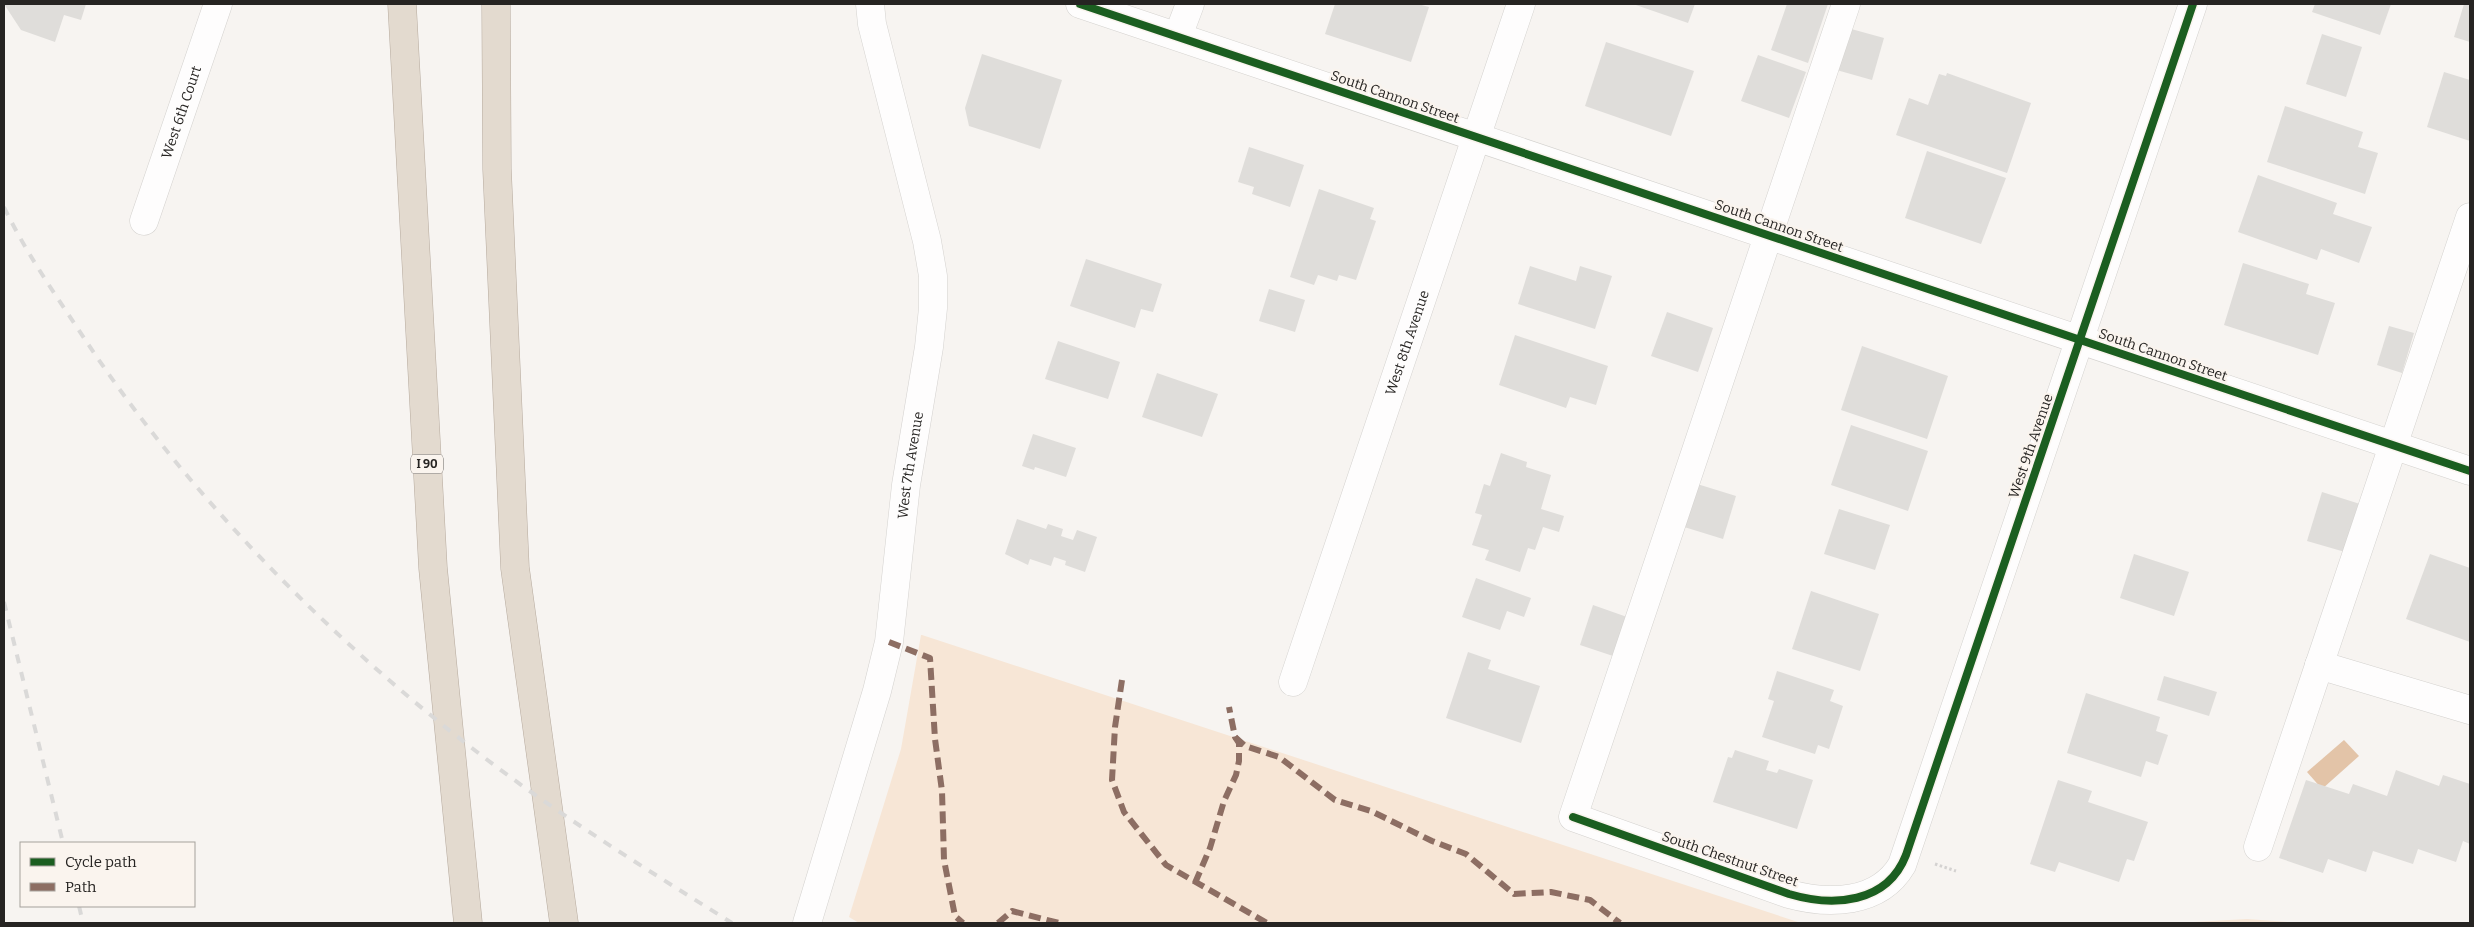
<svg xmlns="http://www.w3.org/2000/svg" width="2474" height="927" viewBox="0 0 2474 927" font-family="Bitter,serif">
	<rect width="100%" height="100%" fill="#f7f4f1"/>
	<g fill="#f7e6d6">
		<polygon points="921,635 922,635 1801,923 859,923 849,917 901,749"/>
		<polygon points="2247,919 2300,923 2176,923"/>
	</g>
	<polygon fill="#e3c4a8" points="2344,740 2359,756 2322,789 2307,772"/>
	<g fill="#dfddda">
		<polygon points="4,4 86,4 81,20 64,15 55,42 21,30"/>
		<polygon points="1335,4 1418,4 1429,7 1411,62 1325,34"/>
		<polygon points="1633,4 1695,4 1688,23"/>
		<polygon points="1787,4 1828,4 1808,63 1771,50"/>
		<polygon points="2315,4 2391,4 2380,35 2312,12"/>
		<polygon points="2464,4 2470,4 2470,42 2454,37"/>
		<polygon points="1844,27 1884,38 1872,80 1833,69"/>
		<polygon points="2322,34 2362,47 2346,97 2306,84"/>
		<polygon points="1606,42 1694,71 1671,136 1585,106"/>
		<polygon points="982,54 1062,80 1040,149 969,126 965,108"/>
		<polygon points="1758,55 1806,72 1789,118 1741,101"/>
		<polygon points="2444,72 2470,80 2470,141 2427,127"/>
		<polygon points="1947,73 2031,103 2007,173 1896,135 1909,98 1928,105 1939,74 1946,76"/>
		<polygon points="2285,106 2363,132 2358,147 2378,153 2365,194 2267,162"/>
		<polygon points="1249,147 1304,165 1290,207 1252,194 1254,187 1238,182"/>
		<polygon points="1927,151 2006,178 1981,244 1905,218"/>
		<polygon points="2258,175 2337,203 2333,214 2372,227 2359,263 2321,249 2317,260 2238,232"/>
		<polygon points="1319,189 1374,208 1370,219 1376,221 1356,280 1339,275 1337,281 1318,275 1314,285 1290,277"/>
		<polygon points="1086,259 1162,284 1153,312 1141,309 1135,328 1070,306"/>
		<polygon points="2243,263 2309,284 2306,294 2335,303 2318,355 2224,325"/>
		<polygon points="1530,266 1576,281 1580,266 1612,276 1595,329 1518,304"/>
		<polygon points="1269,289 1305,300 1295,332 1259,321"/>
		<polygon points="1667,312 1713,328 1698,372 1651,356"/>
		<polygon points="2389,326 2414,333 2402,373 2377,365"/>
		<polygon points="1515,335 1608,366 1596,405 1570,397 1566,408 1499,385"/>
		<polygon points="1058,341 1120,362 1108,399 1045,379"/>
		<polygon points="1862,346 1948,376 1927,439 1841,410"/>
		<polygon points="1157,373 1218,394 1202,437 1142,417"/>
		<polygon points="1851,425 1928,451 1908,511 1831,485"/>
		<polygon points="1033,434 1076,448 1066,477 1035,467 1034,470 1022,466"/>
		<polygon points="1501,453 1527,462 1526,467 1551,475 1541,509 1564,516 1559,532 1543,527 1535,550 1528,548 1520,572 1485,560 1489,550 1472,545 1482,515 1475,513 1484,484 1490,486"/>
		<polygon points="1694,483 1736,496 1723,539 1681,526"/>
		<polygon points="2322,492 2360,504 2345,552 2307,541"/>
		<polygon points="1839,509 1890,525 1875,570 1824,554"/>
		<polygon points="1017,519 1046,529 1048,524 1063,529 1061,536 1073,540 1077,530 1097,537 1085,572 1065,565 1066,561 1054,557 1051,566 1030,559 1028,565 1005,554"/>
		<polygon points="2134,554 2189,572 2174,616 2120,598"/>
		<polygon points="2430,554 2470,568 2470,642 2406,619"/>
		<polygon points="1476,578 1531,598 1524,617 1507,611 1500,630 1462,617"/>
		<polygon points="1811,591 1879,614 1860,671 1792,649"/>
		<polygon points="1593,605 1627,617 1613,656 1580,645"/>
		<polygon points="1468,652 1491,660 1488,669 1540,686 1521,743 1446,718"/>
		<polygon points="1777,671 1834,690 1830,701 1843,706 1829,749 1818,745 1815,754 1762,737 1774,701 1768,699"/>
		<polygon points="2164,676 2217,692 2209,716 2157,700"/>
		<polygon points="2086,693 2160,717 2156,731 2168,735 2158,765 2146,761 2141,777 2067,753"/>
		<polygon points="1735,750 1769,761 1766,770 1777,773 1779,769 1813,780 1797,829 1713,802 1728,757 1732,758"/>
		<polygon points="2396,770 2439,786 2443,775 2470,784 2470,844 2463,841 2456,862 2418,849 2413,864 2373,851 2366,872 2328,859 2323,873 2279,858 2306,780 2349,794 2353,784 2387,796"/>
		<polygon points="2058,780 2092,791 2088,802 2148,822 2134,861 2127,859 2119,882 2059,862 2055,872 2030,864"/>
	</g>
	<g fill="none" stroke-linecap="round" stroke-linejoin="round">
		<g stroke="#d4d2cf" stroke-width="29">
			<g id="minor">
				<polyline points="1080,4 2470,471"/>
				<path d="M 1846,4 L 1573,817 L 1789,894 C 1829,905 1879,904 1902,865 L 2193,4"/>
				<polyline points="1178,36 1190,4"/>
				<path id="s1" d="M 144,221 L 218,4"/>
				<polyline points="2319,665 2470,710"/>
				<path id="s2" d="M 1293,682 L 1521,4"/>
				<polyline points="2258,847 2470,217"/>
				<path id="s3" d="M 807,923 L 877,691 L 889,642 L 906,485 L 929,347 L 933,308 L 933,276 L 927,241 L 872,24 L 870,4"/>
			</g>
		</g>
		<g stroke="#b6aa9e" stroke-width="29">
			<g id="highway">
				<polyline points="402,4 433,568 468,923"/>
				<polyline points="496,4 497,169 515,568 564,923"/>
			</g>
		</g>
		<polyline stroke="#d4d2d1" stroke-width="3" stroke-dasharray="2.5 2.5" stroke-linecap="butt" points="1935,864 1956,871"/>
		<use href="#minor" stroke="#fefdfd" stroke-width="28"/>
		<use href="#highway" stroke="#e3dacf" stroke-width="28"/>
		<g stroke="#dad9d8" stroke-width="4" stroke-dasharray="9 9" stroke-linecap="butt">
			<path d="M 4,207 C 27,255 59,300 88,344 C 201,513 359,668 524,787 C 591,835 662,879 732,923"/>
			<polyline points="4,602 63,843"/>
			<polyline points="79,906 83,923"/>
		</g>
		<g stroke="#8d6e63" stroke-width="6" stroke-dasharray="12 6" stroke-linecap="butt">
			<polyline points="889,642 930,658 935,739 942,791 944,860 955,916 963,923"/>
			<polyline points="1122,680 1115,727 1112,780 1124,812 1166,865 1267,923"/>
			<polyline points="1235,737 1245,746 1279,757 1335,800 1371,811 1432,841 1466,854 1514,894 1551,892 1590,900 1620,923"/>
			<polyline points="1195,883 1210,848 1224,801 1236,775 1239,761 1239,743 1235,737 1229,707"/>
			<polyline points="998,923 1012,911 1059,923"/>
		</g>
		<g stroke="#faf4ee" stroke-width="11">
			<g id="cycleway">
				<polyline points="1080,4 2470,471"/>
				<path d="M 1573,817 L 1789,894 C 1833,907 1887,904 1906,855 L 2193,4"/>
			</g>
		</g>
		<use href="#cycleway" stroke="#1b5e20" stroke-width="8"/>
	</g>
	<g text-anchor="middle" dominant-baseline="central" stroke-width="4.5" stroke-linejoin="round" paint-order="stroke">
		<rect fill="#faf4ee" stroke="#66625f" stroke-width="1" x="411" y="454.5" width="32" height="19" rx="4"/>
		<g font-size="12" font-weight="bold" fill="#262422">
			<text x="427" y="464">I 90</text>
		</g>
		<g font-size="14" fill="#262422" stroke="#faf4ee">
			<text transform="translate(1395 97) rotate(19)">South Cannon Street</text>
			<text stroke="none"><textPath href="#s1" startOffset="115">West 6th Court</textPath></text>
			<text transform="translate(1779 226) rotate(19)">South Cannon Street</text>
			<text stroke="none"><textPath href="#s2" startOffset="358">West 8th Avenue</textPath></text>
			<text transform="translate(2163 355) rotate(19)">South Cannon Street</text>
			<text transform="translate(2031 446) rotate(-71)">West 9th Avenue</text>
			<text stroke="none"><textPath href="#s3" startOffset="471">West 7th Avenue</textPath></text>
			<text transform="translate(1730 859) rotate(19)">South Chestnut Street</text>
		</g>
	</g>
	<rect width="2474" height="927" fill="none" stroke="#262422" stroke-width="10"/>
	<rect x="20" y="842" width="175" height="65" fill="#faf4ee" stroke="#a5a19c"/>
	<rect x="30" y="858" width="25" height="8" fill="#1b5e20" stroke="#a5a19c"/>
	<text x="65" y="867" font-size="15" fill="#262422">Cycle path</text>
	<rect x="30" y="883" width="25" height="8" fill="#8d6e63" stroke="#a5a19c"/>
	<text x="65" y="892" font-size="15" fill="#262422">Path</text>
</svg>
